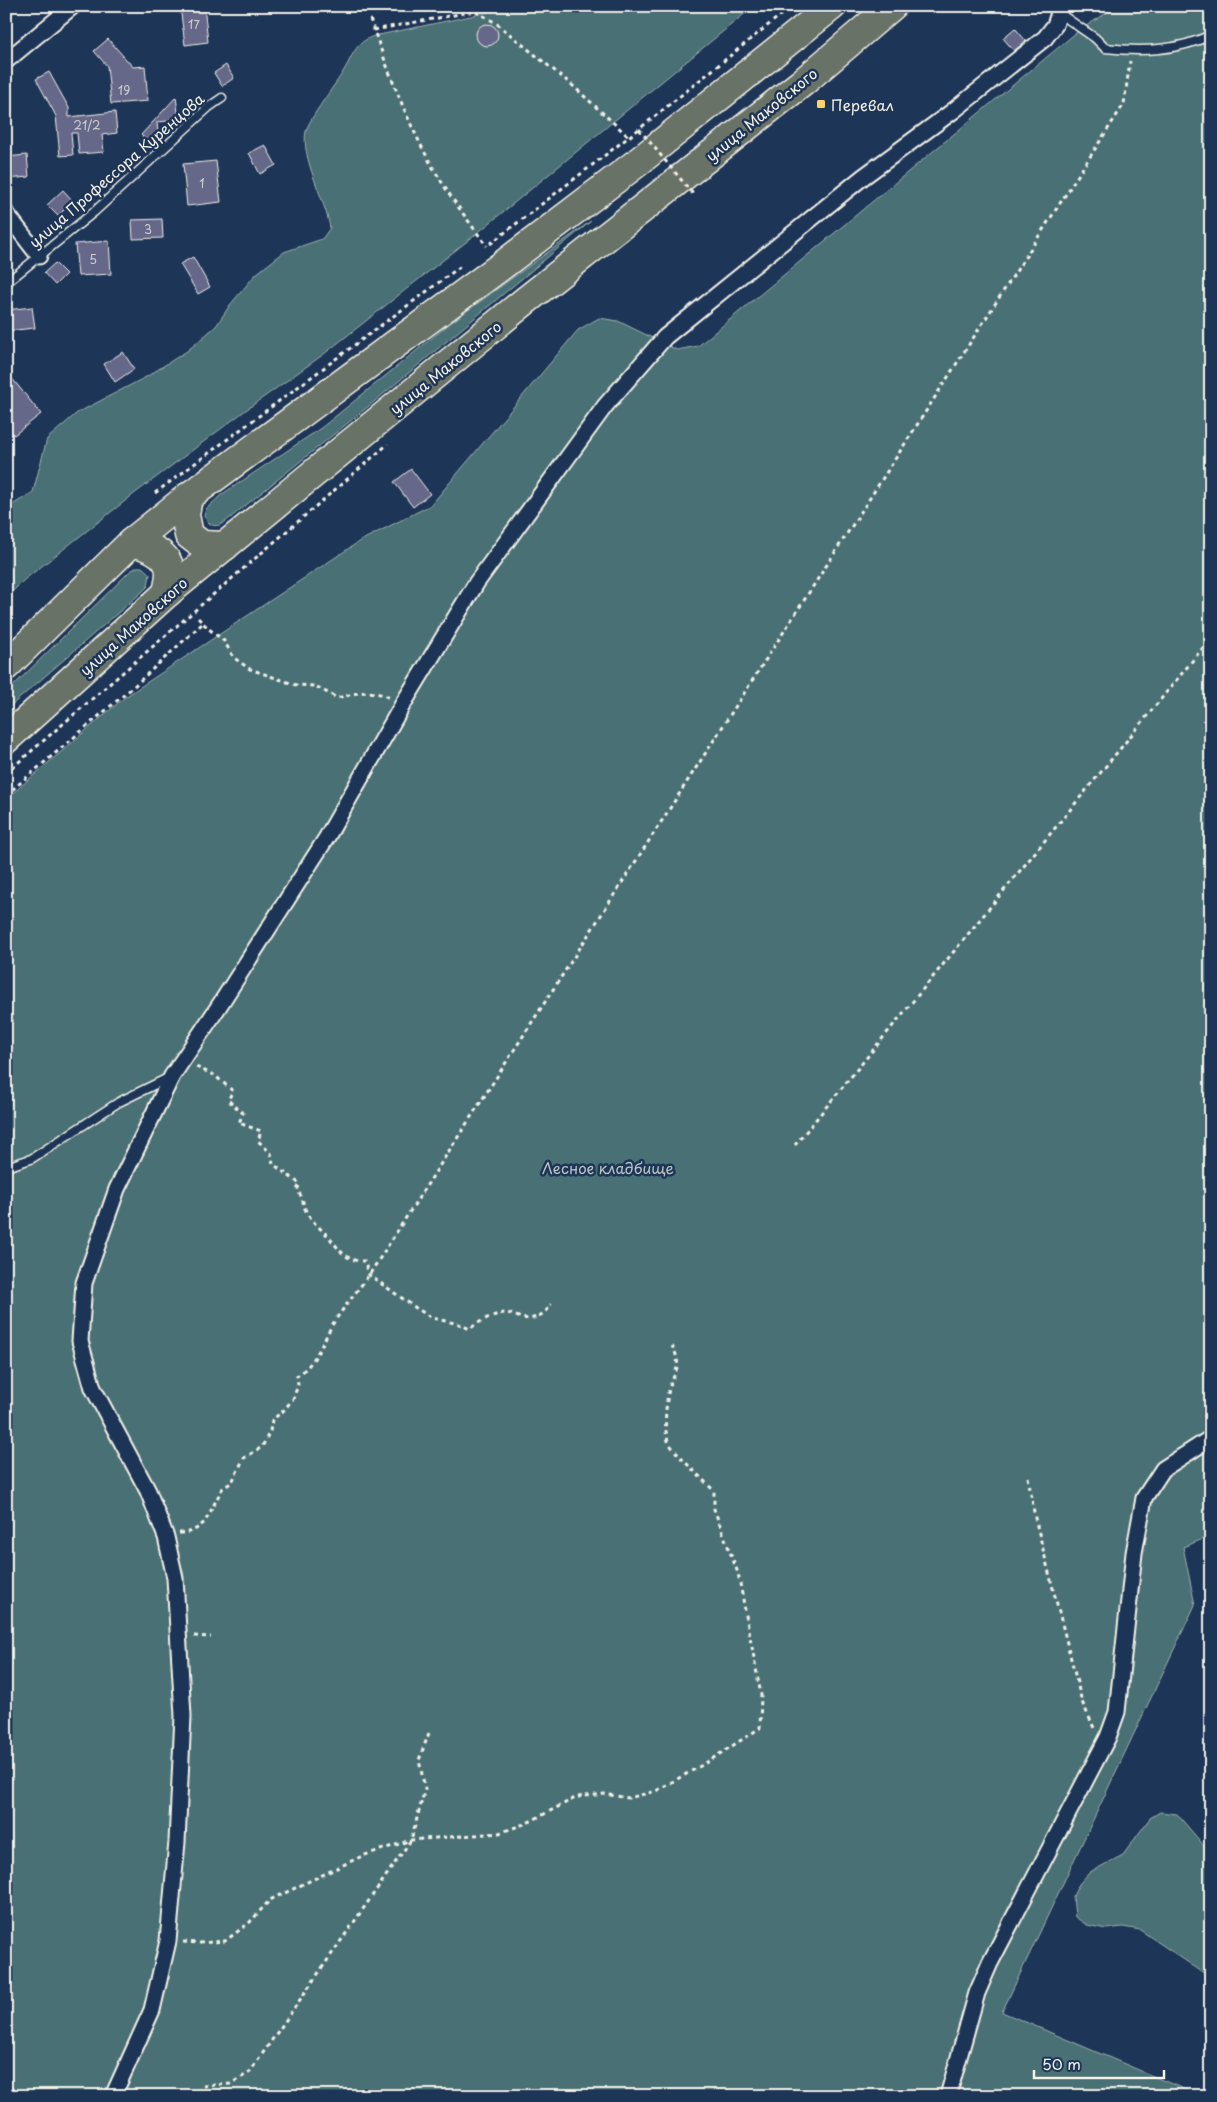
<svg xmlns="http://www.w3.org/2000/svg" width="1217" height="2102" viewBox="0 0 1217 2102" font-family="'Playpen Sans',sans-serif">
	<rect width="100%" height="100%" fill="#1d3557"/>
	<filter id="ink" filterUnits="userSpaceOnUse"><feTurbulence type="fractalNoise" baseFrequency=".02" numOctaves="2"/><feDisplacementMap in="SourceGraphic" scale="10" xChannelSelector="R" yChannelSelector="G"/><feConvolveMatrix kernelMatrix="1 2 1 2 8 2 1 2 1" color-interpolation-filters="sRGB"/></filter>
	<g filter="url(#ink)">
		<g fill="#497074" stroke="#9eb0ae">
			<path d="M 507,6 L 754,6 L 475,235 L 324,354 L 250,407 L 134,494 L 24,580 L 6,598 L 6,509 L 33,492 L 47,439 L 77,413 L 146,377 L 187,351 L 216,326 L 230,305 L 256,274 L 284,252 L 322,239 L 330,228 C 326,201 300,157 306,131 C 309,119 335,85 343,72 C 353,56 354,43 374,36 L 471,16 Z"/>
			<polygon points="1117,6 1211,6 1211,1536 1183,1547 1195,1605 1002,2012 1200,2096 6,2096 6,799 125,697 360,541 431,505 578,330 599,318 618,321 677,350 698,346 1077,32"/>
			<path d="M 591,221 L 375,401 L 235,514 C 224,523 213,534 204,516 L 206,509 L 221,495 L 321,428 L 453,321 Z"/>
			<polygon points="137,567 142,567 150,574 148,586 142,592 6,710 6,693 129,572"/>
			<polygon points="1160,1812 1177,1814 1211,1854 1211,1978 1140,1930 1123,1927 1106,1929 1087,1925 1075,1917 1073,1896 1079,1884 1090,1872 1123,1855 1150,1818"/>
		</g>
		<g fill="#66678a" stroke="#f4f1e8">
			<polygon points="180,6 204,6 208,42 185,45"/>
			<circle cx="487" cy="35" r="11"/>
			<polygon points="1015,28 1026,41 1014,51 1003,38"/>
			<polygon points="108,39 133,67 145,66 148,101 111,104 107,66 94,51"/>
			<polygon points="226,65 234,78 222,86 214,73"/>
			<polygon points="49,72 69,108 69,117 115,112 117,133 102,135 104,152 79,154 77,133 71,133 73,155 60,156 56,116 36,79"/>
			<polygon points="176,97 179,120 157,122 158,136 151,144 141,135"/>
			<polygon points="265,145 276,165 260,174 249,153"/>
			<polygon points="27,155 29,177 6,179 6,157"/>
			<polygon points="216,161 221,202 187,206 183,164"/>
			<polygon points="63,190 73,201 58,216 47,205"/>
			<polygon points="162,219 163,238 133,239 132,220"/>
			<polygon points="109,241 111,274 78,276 75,244"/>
			<polygon points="193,257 210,287 198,294 180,264"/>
			<polygon points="55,263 66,274 55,285 44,273"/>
			<polygon points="32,307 35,328 6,331 6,310"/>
			<polygon points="123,352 134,369 115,382 104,364"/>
			<polygon points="6,371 41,414 14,435 6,426"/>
			<polygon points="411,469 430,494 413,507 394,482"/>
		</g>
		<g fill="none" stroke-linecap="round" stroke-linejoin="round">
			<g stroke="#f4f1e8" stroke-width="11">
				<g id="lane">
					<polyline points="367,6 376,9 391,6"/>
					<path d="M 1059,13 L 1095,38 L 1105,48 C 1142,52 1177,51 1211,35"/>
					<polyline points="6,283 94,212 209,107 222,98"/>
					<polyline points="6,1167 31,1159 119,1102 170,1077"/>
				</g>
			</g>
			<g stroke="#f4f1e8" stroke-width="19">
				<g id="street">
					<polyline points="6,61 73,6"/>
					<polyline points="6,213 39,256"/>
					<polyline points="113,2096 152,2010 168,1941 177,1842 183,1716 175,1578 166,1537 148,1491 93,1388 80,1341 84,1283 117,1189 172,1076 219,1006 327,837 403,704 477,582 605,406 665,337 863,177 953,111 1045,38 1055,25 1059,13 1056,6"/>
					<polyline points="948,2096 977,1993 990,1963 1108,1737 1117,1712 1134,1553 1144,1498 1163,1469 1211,1438"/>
				</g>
			</g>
			<g stroke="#f4f1e8" stroke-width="31">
				<g id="highway">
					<polyline points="188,497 185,515 189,535 202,545 225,546"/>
					<path d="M 132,542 C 148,546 170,553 170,573 C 170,579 168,587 167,593"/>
					<polyline points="6,666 132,542 188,497 500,267 638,162 832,6"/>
					<polyline points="6,739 167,593 525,301 803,82 892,6"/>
				</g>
			</g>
			<g stroke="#f4f1e8" stroke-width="3" stroke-dasharray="4 4" stroke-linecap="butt">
				<path d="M 370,19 C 388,70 407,123 435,171 C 450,197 469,222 487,246"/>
				<polyline points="374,30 475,11 496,23 572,85 629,137"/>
				<polyline points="490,244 639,129 792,6"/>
				<polyline points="155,493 461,266"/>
				<path d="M 198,618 L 209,629 L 224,641 L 234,658 L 250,669 L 296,685 L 315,686 L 337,698 C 358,693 370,688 390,698"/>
				<polyline points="6,773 388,444"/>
				<polyline points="6,795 132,688 203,623"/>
				<path d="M 196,1067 L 214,1075 L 233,1091 L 228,1100 L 243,1113 L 239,1123 L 261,1131 L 258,1141 L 271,1153 L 273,1164 L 300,1184 L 297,1190 C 304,1199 302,1202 306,1211 C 311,1221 320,1228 327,1235 C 338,1247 345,1262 364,1261 L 369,1275 L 416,1308 L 432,1318 L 459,1324 L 470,1329 C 477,1322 496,1313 506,1313 C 511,1313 517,1317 522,1318 C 534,1321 546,1314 551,1304"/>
				<polyline points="795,1145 1211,638"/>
				<polyline points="1028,1477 1035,1518 1082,1702 1094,1728"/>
				<path d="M 179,1533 L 186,1533 L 196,1529 L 205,1522 L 222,1489 L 232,1482 L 244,1458 L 262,1447 L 270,1431 L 272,1420 L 283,1411 L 293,1399 L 298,1385 L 297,1376 C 317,1362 322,1342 334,1322 C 345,1306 357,1291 369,1275 L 1124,104 L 1130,61"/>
				<polyline points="194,1636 211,1637"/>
				<path d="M 183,1942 L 200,1943 L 225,1941 L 249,1923 L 270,1900 L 362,1856 L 411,1840 L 499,1833 L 527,1823 L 577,1797 L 604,1794 L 629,1798 L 656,1791 L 704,1764 L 760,1728 L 761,1695 L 738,1573 L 714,1509 L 714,1491 C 702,1478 678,1457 669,1443 C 663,1432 666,1401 669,1389 C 675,1370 683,1366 672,1346"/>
				<polyline points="203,2086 230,2084 249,2073 411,1840 425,1789 419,1760 429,1733"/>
			</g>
			<use href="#lane" stroke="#1d3557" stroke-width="8"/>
			<use href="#street" stroke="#1d3557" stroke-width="15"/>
			<use href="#highway" stroke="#697266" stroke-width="28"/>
			<polyline stroke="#f4f1e8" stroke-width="3" stroke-dasharray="4 4" stroke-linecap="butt" points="639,129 693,194"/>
		</g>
	</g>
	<rect fill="#ffd166" stroke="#1d3557" stroke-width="2" x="816" y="99" width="10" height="10" rx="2.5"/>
	<g text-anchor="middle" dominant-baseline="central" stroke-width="5" stroke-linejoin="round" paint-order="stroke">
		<g font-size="12" fill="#d0ced0">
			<text x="194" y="24">17</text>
			<text x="124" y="90">19</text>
			<text x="87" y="125">21/2</text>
			<text x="202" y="183">1</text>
			<text x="148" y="229">3</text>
			<text x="93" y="259">5</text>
		</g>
		<g font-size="15" fill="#f4f1e8" stroke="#1d3557" text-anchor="start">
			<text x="831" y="104">Перевал</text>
		</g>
		<g font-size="15" fill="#f4f1e8" stroke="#1d3557">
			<text transform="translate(761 114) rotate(-39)">улица Маковского</text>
			<text transform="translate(116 170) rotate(-41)">улица Профессора Куренцова</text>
			<text transform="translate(445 367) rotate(-39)">улица Маковского</text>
			<text transform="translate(133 626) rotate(-42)">улица Маковского</text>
		</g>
		<g font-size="15" fill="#b8c4bf" stroke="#1d3557">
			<text x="608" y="1167">Лесное кладбище</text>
		</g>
	</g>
	<rect width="1217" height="2102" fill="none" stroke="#1d3557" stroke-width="25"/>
	<rect x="12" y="12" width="1192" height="2077" fill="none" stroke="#f4f1e8" stroke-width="2" filter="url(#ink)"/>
	<path d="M1034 2070v8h130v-8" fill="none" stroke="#f4f1e8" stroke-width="2.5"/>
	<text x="1042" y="2070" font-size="15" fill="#f4f1e8" stroke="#1d3557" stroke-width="4" paint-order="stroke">50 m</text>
</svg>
